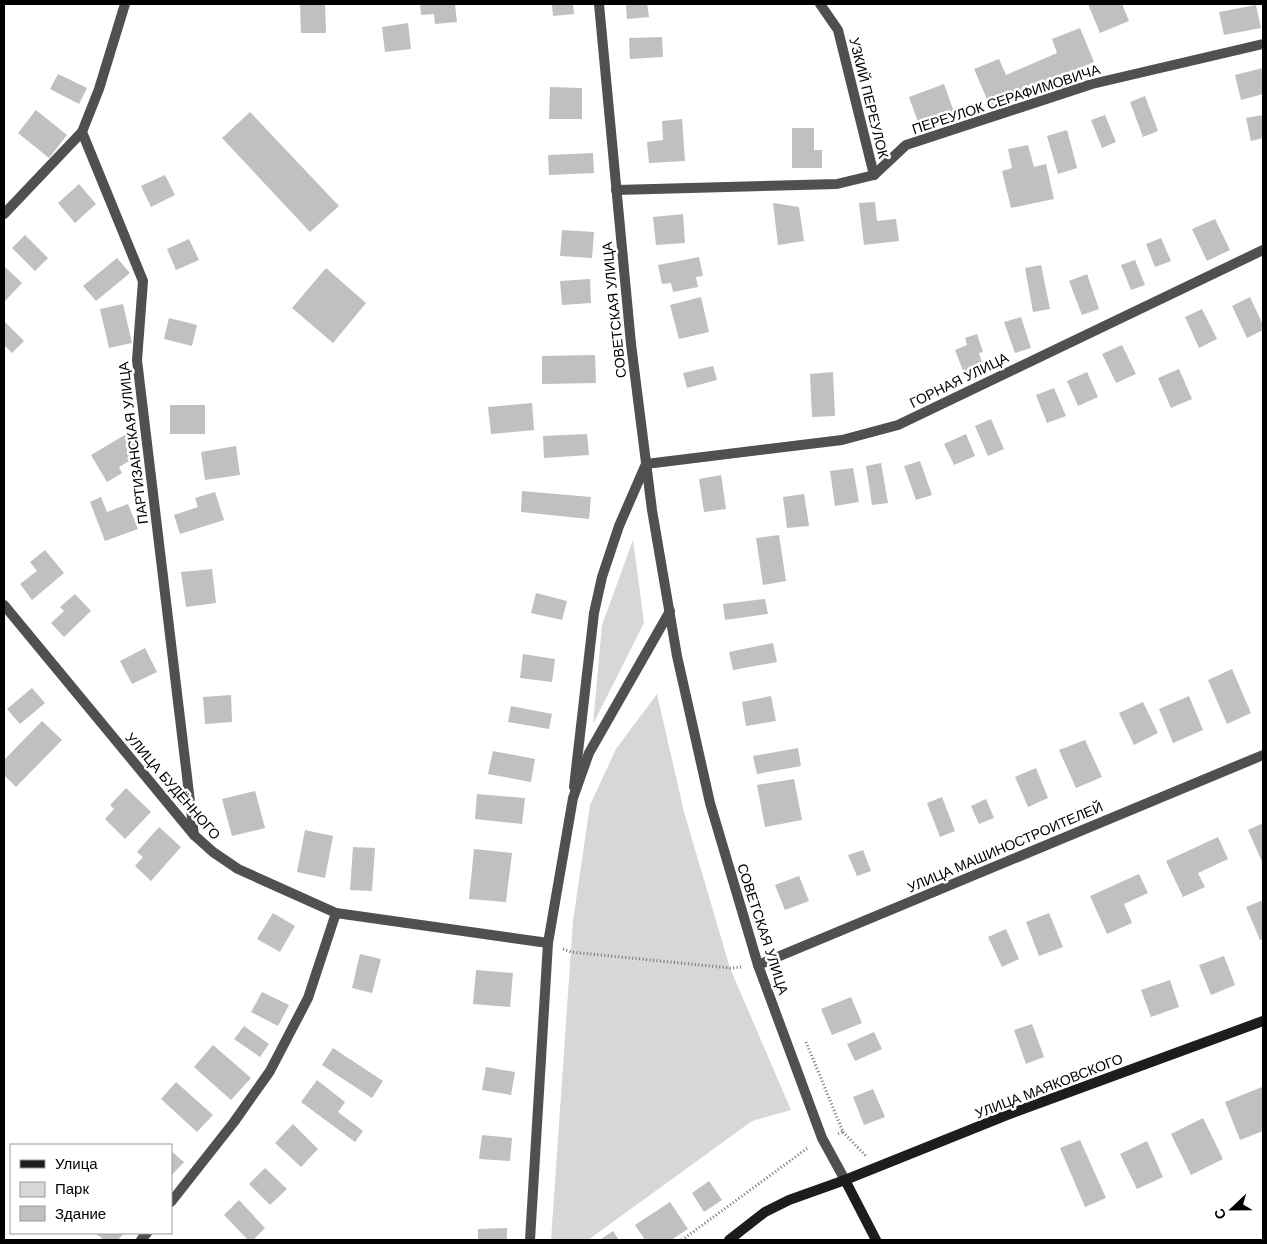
<svg xmlns="http://www.w3.org/2000/svg" width="1267" height="1244" viewBox="0 0 1267 1244" font-family="Helvetica,sans-serif">
	<rect width="100%" height="100%" fill="#fff"/>
	<g fill="#d7d7d7">
		<polygon points="633,540 644,623 593,724 602,625"/>
		<polygon points="657,694 684,812 730,968 791,1110 752,1121 588,1240 551,1240 573,921 590,805 616,749"/>
	</g>
	<g fill="#c0c0c0">
		<polygon points="300,4 325,4 326,33 301,33"/>
		<polygon points="420,4 455,4 457,22 435,24 434,14 421,15"/>
		<polygon points="552,4 573,4 574,14 553,16"/>
		<polygon points="626,4 647,4 649,17 627,19"/>
		<polygon points="1088,4 1122,4 1129,21 1100,33"/>
		<polygon points="1256,5 1261,28 1224,35 1219,12"/>
		<polygon points="408,23 411,49 385,52 382,27"/>
		<polygon points="1080,28 1094,62 990,106 974,69 999,59 1006,75 1057,53 1052,39"/>
		<polygon points="662,37 663,57 630,59 629,38"/>
		<polygon points="1263,68 1263,94 1241,100 1235,75"/>
		<polygon points="58,74 87,88 79,104 50,89"/>
		<polygon points="944,84 954,112 919,125 909,97"/>
		<polygon points="550,87 582,88 582,119 549,119"/>
		<polygon points="1145,96 1158,131 1143,137 1130,102"/>
		<polygon points="36,110 67,135 49,158 18,133"/>
		<polygon points="250,112 339,206 310,232 222,138"/>
		<polygon points="1105,115 1116,142 1102,148 1091,120"/>
		<polygon points="1263,115 1263,138 1251,141 1246,118"/>
		<polygon points="682,119 685,161 649,163 647,142 663,140 662,121"/>
		<polygon points="792,128 814,128 814,150 822,150 822,168 792,168"/>
		<polygon points="1067,130 1077,168 1058,174 1047,136"/>
		<polygon points="1028,145 1034,167 1046,164 1054,199 1011,208 1002,171 1012,168 1008,149"/>
		<polygon points="593,153 594,173 549,175 548,155"/>
		<polygon points="165,175 175,195 151,207 141,186"/>
		<polygon points="79,184 96,204 75,223 58,203"/>
		<polygon points="875,202 877,221 896,219 899,241 864,245 859,203"/>
		<polygon points="773,203 799,207 804,241 778,245"/>
		<polygon points="683,214 685,243 656,245 653,217"/>
		<polygon points="1215,219 1230,250 1207,261 1192,229"/>
		<polygon points="562,230 594,232 592,258 560,256"/>
		<polygon points="25,235 48,258 35,271 12,248"/>
		<polygon points="1161,238 1171,261 1155,267 1146,244"/>
		<polygon points="189,239 199,260 176,270 167,249"/>
		<polygon points="699,257 703,276 696,277 698,287 673,292 671,283 662,284 658,265"/>
		<polygon points="117,258 130,273 96,301 83,286"/>
		<polygon points="1135,260 1145,285 1131,290 1121,265"/>
		<polygon points="1041,265 1050,309 1033,312 1025,268"/>
		<polygon points="4,266 22,283 4,302"/>
		<polygon points="326,268 366,303 333,343 292,308"/>
		<polygon points="1087,274 1099,309 1082,315 1069,281"/>
		<polygon points="590,279 591,303 562,305 560,281"/>
		<polygon points="701,297 709,332 679,339 670,305"/>
		<polygon points="1250,297 1263,325 1263,330 1247,338 1232,306"/>
		<polygon points="123,304 132,343 109,348 100,309"/>
		<polygon points="1202,309 1217,339 1199,348 1185,317"/>
		<polygon points="1021,317 1031,348 1015,353 1004,322"/>
		<polygon points="169,318 197,325 192,346 164,339"/>
		<polygon points="4,321 24,341 12,353 4,345"/>
		<polygon points="977,334 983,352 979,353 984,369 965,376 955,350 967,345 965,338"/>
		<polygon points="1122,345 1136,374 1116,383 1102,354"/>
		<polygon points="595,355 596,383 542,384 542,356"/>
		<polygon points="713,366 717,380 687,388 683,373"/>
		<polygon points="1179,369 1192,399 1171,408 1158,378"/>
		<polygon points="833,372 835,416 812,417 810,374"/>
		<polygon points="1087,372 1098,397 1078,406 1067,381"/>
		<polygon points="1054,388 1066,416 1047,423 1036,395"/>
		<polygon points="532,403 534,430 491,434 488,407"/>
		<rect x="170" y="405" width="35" height="29"/>
		<polygon points="991,419 1004,449 988,456 975,426"/>
		<polygon points="128,433 141,454 119,467 122,473 107,482 91,455"/>
		<polygon points="587,434 589,455 544,458 543,436"/>
		<polygon points="966,434 975,456 954,465 944,444"/>
		<polygon points="236,446 240,475 205,480 201,452"/>
		<polygon points="920,461 932,495 916,500 904,466"/>
		<polygon points="881,463 888,503 872,505 866,466"/>
		<polygon points="853,468 859,502 835,506 830,471"/>
		<polygon points="721,475 726,509 704,512 699,479"/>
		<polygon points="522,491 591,497 589,519 521,512"/>
		<polygon points="215,492 224,520 180,534 174,515 198,507 195,498"/>
		<polygon points="804,494 809,526 787,528 783,497"/>
		<polygon points="101,497 107,512 128,504 138,529 105,541 90,502"/>
		<polygon points="779,535 786,581 763,585 756,538"/>
		<polygon points="45,550 64,573 32,600 20,584 37,571 30,562"/>
		<polygon points="212,569 216,603 186,607 181,572"/>
		<polygon points="536,593 567,601 562,620 531,613"/>
		<polygon points="75,594 91,611 64,637 51,623 64,611 60,607"/>
		<polygon points="765,599 768,614 725,620 723,604"/>
		<polygon points="773,643 777,662 733,670 729,652"/>
		<polygon points="145,648 157,672 132,684 120,661"/>
		<polygon points="523,654 555,659 552,682 520,678"/>
		<polygon points="1232,669 1251,713 1227,724 1208,680"/>
		<polygon points="32,688 45,703 20,724 7,709"/>
		<polygon points="231,695 232,722 205,724 203,697"/>
		<polygon points="771,696 776,721 746,726 742,702"/>
		<polygon points="1189,696 1203,730 1173,743 1159,709"/>
		<polygon points="1143,702 1158,733 1134,745 1119,713"/>
		<polygon points="511,706 552,714 549,729 508,722"/>
		<polygon points="42,721 62,740 16,787 4,775 4,760"/>
		<polygon points="1085,740 1102,777 1076,788 1059,750"/>
		<polygon points="798,748 801,766 757,774 753,756"/>
		<polygon points="493,751 535,759 531,782 488,774"/>
		<polygon points="1036,768 1048,798 1028,807 1015,777"/>
		<polygon points="794,779 802,820 765,827 757,785"/>
		<polygon points="126,788 151,812 125,839 105,819 114,809 110,805"/>
		<polygon points="255,791 265,828 232,836 222,799"/>
		<polygon points="477,794 525,798 522,824 475,819"/>
		<polygon points="942,797 955,831 940,837 927,803"/>
		<polygon points="986,799 994,818 979,824 971,806"/>
		<polygon points="1263,823 1263,864 1248,830"/>
		<polygon points="159,827 181,847 151,881 135,866 143,857 137,852"/>
		<polygon points="305,830 333,836 325,878 297,872"/>
		<polygon points="1218,837 1228,859 1198,873 1205,887 1183,897 1166,861"/>
		<polygon points="353,847 375,848 372,891 350,890"/>
		<polygon points="474,849 512,853 506,902 469,899"/>
		<polygon points="863,850 871,871 857,876 848,855"/>
		<polygon points="1139,874 1148,893 1124,904 1132,923 1107,934 1090,896"/>
		<polygon points="799,876 809,901 785,910 775,885"/>
		<polygon points="1263,900 1263,939 1260,940 1246,907"/>
		<polygon points="273,913 295,926 280,952 257,939"/>
		<polygon points="1049,913 1063,947 1039,956 1026,922"/>
		<polygon points="1006,929 1019,959 1002,967 988,937"/>
		<polygon points="360,954 381,959 372,993 352,988"/>
		<polygon points="1224,956 1235,985 1211,995 1199,965"/>
		<polygon points="476,970 513,973 510,1007 473,1004"/>
		<polygon points="1170,980 1179,1007 1151,1017 1141,990"/>
		<polygon points="262,992 289,1005 278,1026 251,1012"/>
		<polygon points="851,997 862,1023 832,1035 821,1009"/>
		<polygon points="1032,1024 1044,1057 1026,1064 1014,1030"/>
		<polygon points="244,1026 269,1044 260,1057 234,1039"/>
		<polygon points="874,1032 882,1049 855,1061 847,1044"/>
		<polygon points="213,1045 251,1078 231,1100 194,1067"/>
		<polygon points="333,1048 383,1081 372,1098 322,1065"/>
		<polygon points="486,1067 515,1072 511,1095 482,1090"/>
		<polygon points="317,1080 345,1102 338,1112 363,1131 355,1142 301,1102"/>
		<polygon points="176,1082 213,1115 197,1132 161,1099"/>
		<polygon points="1262,1087 1263,1131 1240,1140 1225,1102"/>
		<polygon points="873,1089 885,1117 864,1125 853,1097"/>
		<polygon points="1203,1118 1223,1159 1191,1175 1171,1134"/>
		<polygon points="293,1124 318,1149 301,1167 275,1143"/>
		<polygon points="482,1135 512,1138 510,1161 479,1159"/>
		<polygon points="1080,1140 1106,1198 1085,1207 1060,1148"/>
		<polygon points="1147,1141 1163,1177 1137,1189 1120,1154"/>
		<polygon points="171,1151 184,1162 171,1176"/>
		<polygon points="265,1168 287,1189 270,1205 249,1184"/>
		<polygon points="709,1181 722,1200 704,1212 692,1193"/>
		<polygon points="239,1200 265,1228 253,1240 248,1240 224,1215"/>
		<polygon points="670,1202 688,1229 671,1240 645,1240 635,1225"/>
		<polygon points="507,1228 507,1240 478,1240 478,1229"/>
		<polygon points="613,1231 619,1240 600,1240"/>
		<polygon points="95,1233 124,1233 118,1240 104,1240"/>
	</g>
	<g fill="none" stroke-linecap="round" stroke-linejoin="round">
		<g stroke="#727272" stroke-width="3" stroke-dasharray="1 2.5" stroke-linecap="butt">
			<polyline points="563,949 571,952 730,968 742,967"/>
			<polyline points="806,1042 843,1132 837,1134"/>
			<polyline points="843,1132 866,1156"/>
			<polyline points="682,1240 809,1147"/>
		</g>
		<polyline stroke="#505050" stroke-width="10" points="574,787 594,613 602,577 619,526 646,464"/>
		<g stroke="#505050" stroke-width="10">
			<polyline points="125,4 99,89 82,132 143,281 137,360 194,835"/>
			<polyline points="820,4 838,30 874,175"/>
			<polyline points="616,190 837,184 874,175 906,145 1092,84 1263,44"/>
			<polyline points="4,214 82,132"/>
			<polyline points="646,464 842,440 898,425 1263,250"/>
			<polyline points="4,605 194,835 213,852 238,869 336,913 548,943"/>
			<polyline points="758,965 1263,755"/>
			<polyline points="171,1202 234,1122 270,1071 308,998 336,913"/>
			<polyline points="141,1240 147,1233"/>
			<polyline points="530,1240 548,943 573,798 589,753 670,611"/>
		</g>
		<polyline stroke="#505050" stroke-width="10" points="599,4 631,344 652,510 677,656 710,803 758,965 822,1138 845,1180"/>
		<g stroke="#1d1d1d" stroke-width="10">
			<polyline points="845,1180 876,1240"/>
			<polyline points="729,1240 765,1212 789,1200 845,1180 1007,1115 1263,1021"/>
		</g>
	</g>
	<g text-anchor="middle" dominant-baseline="central" stroke-width="5" stroke-linejoin="round" paint-order="stroke">
		<g font-size="14" fill="#000" stroke="#fff">
			<text transform="translate(869 98) rotate(76)">УЗКИЙ ПЕРЕУЛОК</text>
			<text transform="translate(1006 99) rotate(-18)">ПЕРЕУЛОК СЕРАФИМОВИЧА</text>
			<text transform="translate(614 310) rotate(-96)">СОВЕТСКАЯ УЛИЦА</text>
			<text transform="translate(959 380) rotate(-26)">ГОРНАЯ УЛИЦА</text>
			<text transform="translate(133 443) rotate(-97)">ПАРТИЗАНСКАЯ УЛИЦА</text>
			<text transform="translate(173 786) rotate(49)">УЛИЦА БУДЁННОГО</text>
			<text transform="translate(1005 847) rotate(-23)">УЛИЦА МАШИНОСТРОИТЕЛЕЙ</text>
			<text transform="translate(763 929) rotate(72)">СОВЕТСКАЯ УЛИЦА</text>
			<text transform="translate(1049 1086) rotate(-21)">УЛИЦА МАЯКОВСКОГО</text>
		</g>
	</g>
	<rect width="1267" height="1244" fill="none" stroke="#000000" stroke-width="10"/>
	<rect x="10" y="1144" width="162" height="90" fill="#ffffff" stroke="#999999"/>
	<rect x="20" y="1160" width="25" height="8" fill="#1d1d1d" stroke="#999999"/>
	<text x="55" y="1169" font-size="15" fill="#000000">Улица</text>
	<rect x="20" y="1182" width="25" height="15" fill="#d7d7d7" stroke="#999999"/>
	<text x="55" y="1194" font-size="15" fill="#000000">Парк</text>
	<rect x="20" y="1206" width="25" height="15" fill="#c0c0c0" stroke="#999999"/>
	<text x="55" y="1219" font-size="15" fill="#000000">Здание</text>
	<g transform="translate(1232 1209) rotate(248)" stroke="#ffffff" stroke-width="4" paint-order="stroke">
	<path d="M0-4L9 19L0 12L-9 19Z" fill="#000000"/>
	<text y="-8" font-size="14" font-weight="bold" text-anchor="middle" fill="#000000">С</text>
	</g>
</svg>
